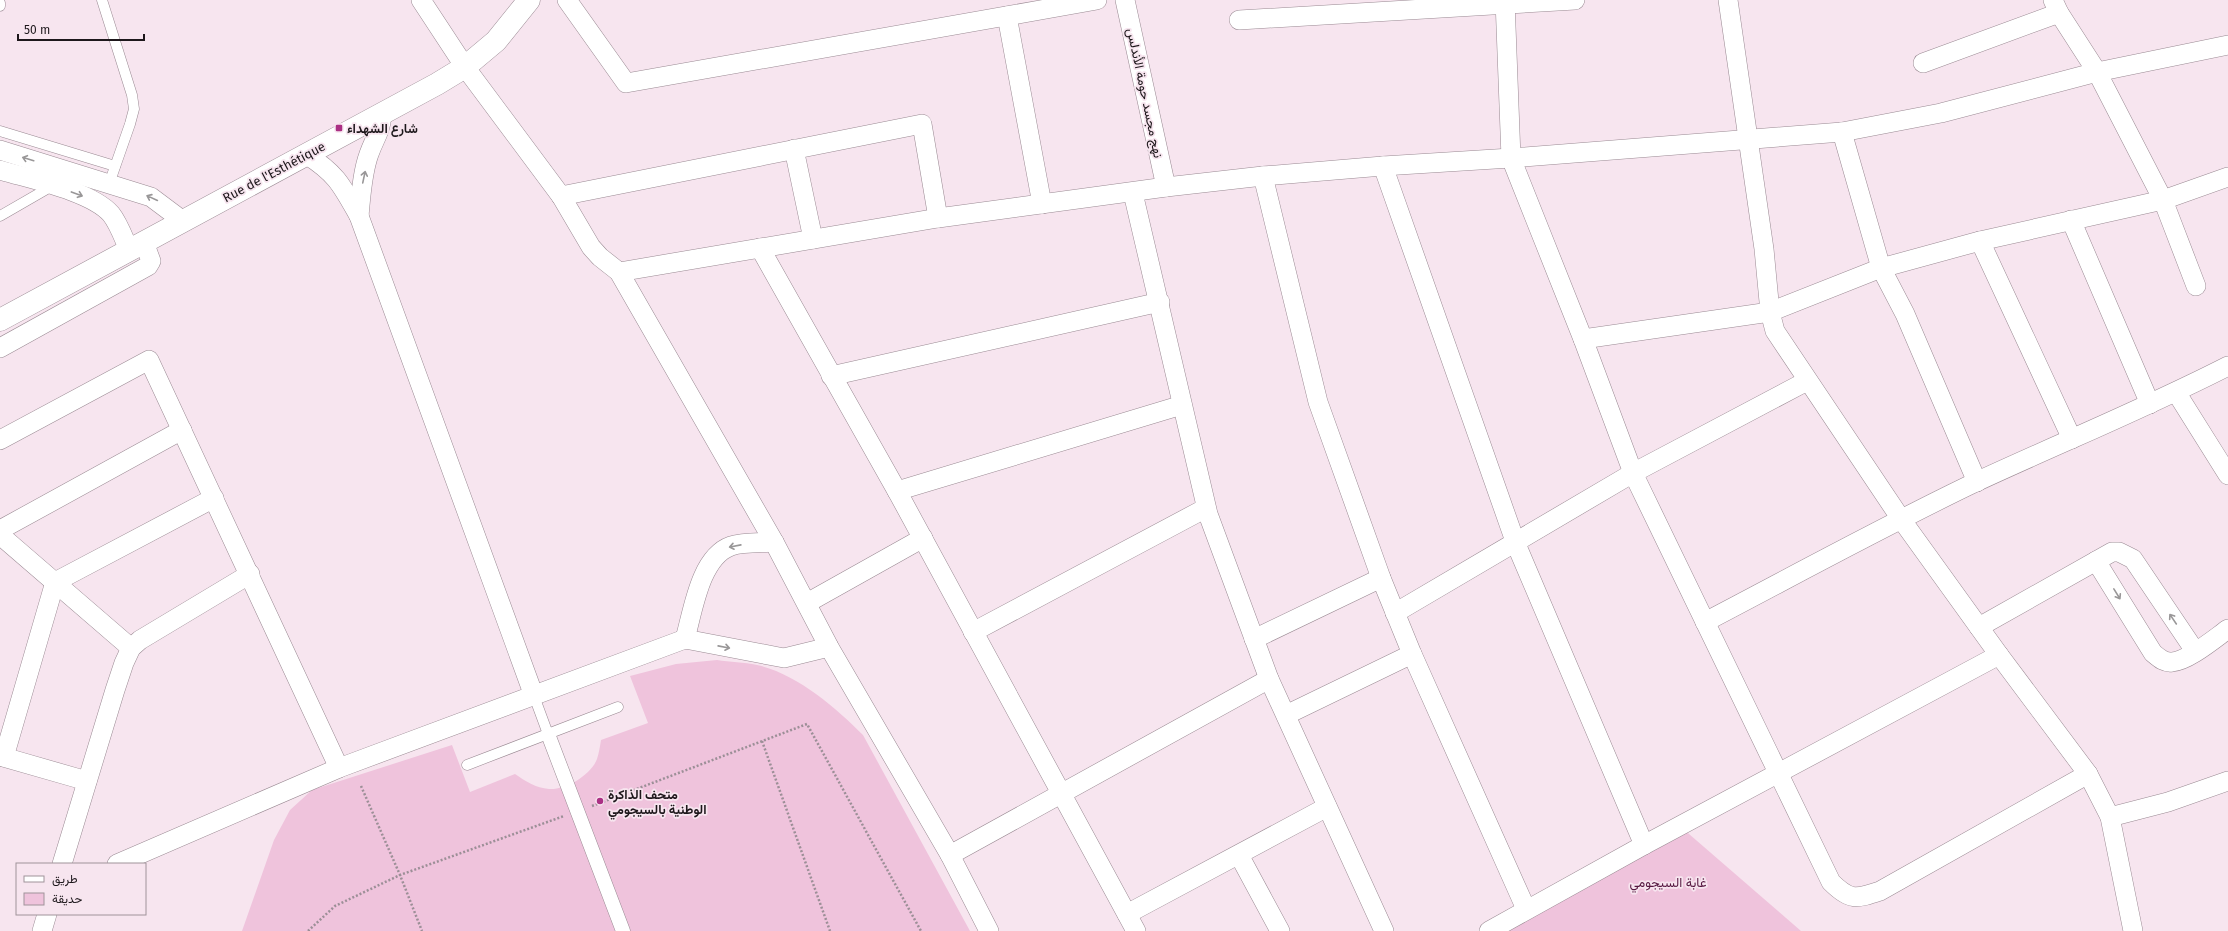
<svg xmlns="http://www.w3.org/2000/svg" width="2228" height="931" viewBox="0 0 2228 931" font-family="'Fira Sans',Vazirmatn,sans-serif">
	<rect width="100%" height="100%" fill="#f7e5ef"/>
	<g fill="#efc3dc">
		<path d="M 717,660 C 730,662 744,662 757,665 C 797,674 835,707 863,735 L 970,931 L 242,931 L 274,840 L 290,810 L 312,790 L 452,745 L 470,792 L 515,774 C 525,781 536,788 549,789 C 566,790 591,775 597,759 C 599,753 600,746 601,740 L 648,723 L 630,676 L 676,664 Z"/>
		<polygon points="1674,821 1801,931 1495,931"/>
	</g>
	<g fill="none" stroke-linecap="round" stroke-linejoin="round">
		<g stroke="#9a8a93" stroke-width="11">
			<g id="service">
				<polyline points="102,0 132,95 134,109 130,124 109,184"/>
				<polyline points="0,3 0,6"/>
				<polyline points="0,131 115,166"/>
				<polyline points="0,216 52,186"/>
				<polyline points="534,696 548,734"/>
				<polyline points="467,765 618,707"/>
			</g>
		</g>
		<g stroke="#9a8a93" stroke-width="15">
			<polyline id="pedestrian" points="548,734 623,931"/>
		</g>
		<g stroke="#9a8a93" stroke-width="20">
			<g id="minor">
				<polyline points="421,0 465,67 561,196 591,247 600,257 619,272 774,542 829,647 950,855 989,931"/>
				<polyline points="567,0 626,83 1097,0"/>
				<polyline points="1125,0 1166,187"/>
				<path d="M 1505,0 L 1511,158 L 1583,339 L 1633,473 L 1831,882 C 1850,901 1856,899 1880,891 L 2088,774 L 2110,817 L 2133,931"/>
				<polyline points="1728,0 1764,249 1770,312 1775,331 1901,519 1999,655 2088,774"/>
				<polyline points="2053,0 2059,13 2097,72 2163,200 2196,286"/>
				<polyline points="1007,16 1042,204"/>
				<polyline points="1239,20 1575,0"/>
				<polyline points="1923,63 2059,13"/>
				<polyline points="1842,132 1881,268 1905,314 1977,482"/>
				<polyline points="794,149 813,239"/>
				<polyline points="0,150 151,197 183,221"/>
				<path d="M 307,155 C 337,174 342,186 359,216 L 534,696"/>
				<polyline points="1383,166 1516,544 1644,845"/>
				<path d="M 0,170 C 30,179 91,191 111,214 C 119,224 124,239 129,250"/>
				<polyline points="1263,176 1318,402 1381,578 1412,654 1526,909"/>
				<polyline points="1133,193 1208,514 1269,679 1384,931"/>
				<polyline points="561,196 922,124 938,218"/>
				<path d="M 359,216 C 361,196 362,173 369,154 C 375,137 380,134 382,115"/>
				<polyline points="2071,220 2150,404"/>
				<polyline points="1980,241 2072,439"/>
				<polyline points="760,248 897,491 1136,931"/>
				<polyline points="619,272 938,218 1166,187 1263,176 1383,166 1511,158 1842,132 1941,113 2097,72 2228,45"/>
				<polyline points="1583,339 1770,312 1881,268 1980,241 2163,200 2228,177"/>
				<polyline points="0,348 148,266 151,261 144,242"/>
				<polyline points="831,376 1160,302"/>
				<polyline points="2176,392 2228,475"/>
				<polyline points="0,440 149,360 339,768"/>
				<polyline points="897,491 1182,405"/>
				<polyline points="0,530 182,430"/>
				<polyline points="0,535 131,648"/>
				<path d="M 2096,561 L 2153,653 C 2159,658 2164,663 2172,662 C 2188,661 2214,639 2228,629"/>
				<polyline points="807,603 923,538"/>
				<polyline points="1395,613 1633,473 1807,381"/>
				<path d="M 1705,622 C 1795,575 1884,526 1976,482 C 2060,443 2146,408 2228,366"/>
				<polyline points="1979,627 2112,552 2119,552 2133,559 2195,651"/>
				<polyline points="973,632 1206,508"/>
				<path d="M 685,639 C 693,611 700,557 731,546 C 743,542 761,543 774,542"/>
				<polyline points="1254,639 1381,578"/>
				<polyline points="1286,715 1412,654"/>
				<polyline points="0,756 87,781"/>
				<polyline points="4,757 55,582 214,498"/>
				<polyline points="2110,817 2168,802 2228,781"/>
				<polyline points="950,855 1269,679"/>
				<polyline points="1239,855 1280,931"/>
				<polyline points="62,864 115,690 124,663 131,648 140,640 250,574"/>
				<polyline points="117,864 339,768 685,639 784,658 829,647"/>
				<polyline points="1127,914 1327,807"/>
				<polyline points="42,931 47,914"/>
				<polyline points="1489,931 1644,845 1999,655"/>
			</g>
		</g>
		<g stroke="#9a8a93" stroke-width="23">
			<polyline id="tertiary" points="0,320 437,84 465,67 496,41 529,0"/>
		</g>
		<g stroke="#9c8f97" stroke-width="2.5" stroke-dasharray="2 2" stroke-linecap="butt">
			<polyline points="762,741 830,931"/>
			<polyline points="361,786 400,875 422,931"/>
			<polyline points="592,806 807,724 921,931"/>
			<polyline points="308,931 335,906 400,875 564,816"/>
		</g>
		<use href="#service" stroke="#fff" stroke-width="10"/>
		<use href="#pedestrian" stroke="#fff" stroke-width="14"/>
		<use href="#minor" stroke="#fff" stroke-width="19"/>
		<use href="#tertiary" stroke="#fff" stroke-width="22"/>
	</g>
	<defs><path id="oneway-shaft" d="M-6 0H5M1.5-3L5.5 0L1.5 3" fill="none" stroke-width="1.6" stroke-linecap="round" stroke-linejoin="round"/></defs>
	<g stroke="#999798">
		<use href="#oneway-shaft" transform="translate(28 159) rotate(-163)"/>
		<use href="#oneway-shaft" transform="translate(364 177) rotate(-78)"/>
		<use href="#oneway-shaft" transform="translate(77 194) rotate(20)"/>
		<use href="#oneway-shaft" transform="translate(152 198) rotate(-155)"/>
		<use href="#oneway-shaft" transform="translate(735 546) rotate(169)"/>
		<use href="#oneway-shaft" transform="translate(2117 594) rotate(58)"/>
		<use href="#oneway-shaft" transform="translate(2173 619) rotate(-124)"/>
		<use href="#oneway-shaft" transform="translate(724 647) rotate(11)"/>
	</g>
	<g fill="#ab3084" stroke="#f7e5ef" stroke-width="1.5">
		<rect x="335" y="124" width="8" height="8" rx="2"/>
		<circle cx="600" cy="801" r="4"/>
	</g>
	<g text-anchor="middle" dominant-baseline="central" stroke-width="3.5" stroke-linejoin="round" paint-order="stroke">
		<g font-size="13" fill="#1d171b" stroke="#f7e5ef">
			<text transform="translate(1145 93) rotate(78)">نهج مجسد حومة الأندلس</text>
			<text transform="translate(274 172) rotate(-28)">Rue de l'Esthétique</text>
		</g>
		<g font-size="13" font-weight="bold" fill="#1d171b" stroke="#f7e5ef" text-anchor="start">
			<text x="347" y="128">شارع الشهداء</text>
			<text x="608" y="794">متحف الذاكرة<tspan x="608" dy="15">الوطنية بالسيجومي</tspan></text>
		</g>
		<g font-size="13" fill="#561841" stroke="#f7e5ef">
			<text x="1668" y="882">غابة السيجومي</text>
		</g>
	</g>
	<rect x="16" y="863" width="130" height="52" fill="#f7e5ef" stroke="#a0939a"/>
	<rect x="24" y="876" width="20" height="6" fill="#ffffff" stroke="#a0939a"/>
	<text x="52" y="883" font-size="12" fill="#1d171b">طريق</text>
	<rect x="24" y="893" width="20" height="12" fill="#efc3dc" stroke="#a0939a"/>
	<text x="52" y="903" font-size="12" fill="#1d171b">حديقة</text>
	<path d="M18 34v6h126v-6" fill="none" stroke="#1d171b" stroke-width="2"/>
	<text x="24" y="34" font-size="12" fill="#1d171b" stroke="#f7e5ef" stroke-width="3" paint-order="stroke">50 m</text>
</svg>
